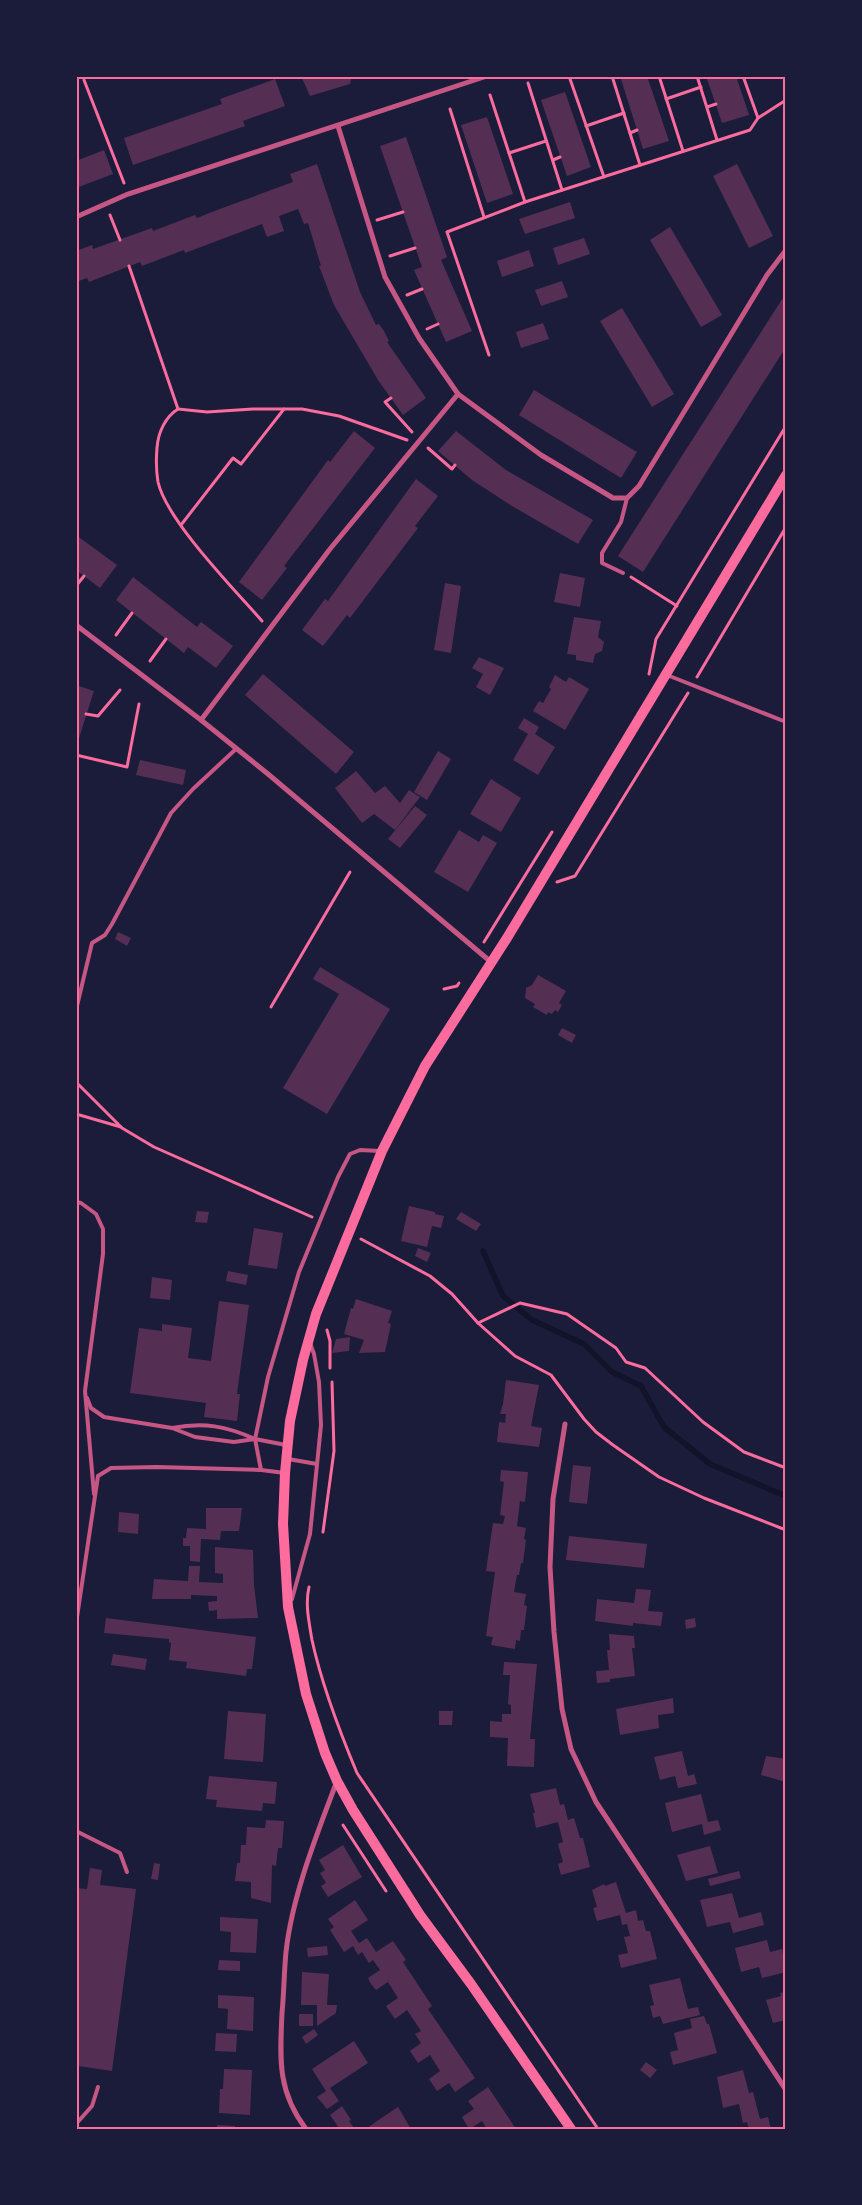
<svg xmlns="http://www.w3.org/2000/svg" width="862" height="2205" viewBox="0 0 862 2205" font-family="'PT Serif',serif">
	<rect width="100%" height="100%" fill="#1b1b3a"/>
	<g fill="none" stroke-linecap="round" stroke-linejoin="round">
		<polyline stroke="#12122b" stroke-width="5.5" points="483,1251 503,1296 532,1320 584,1344 612,1372 641,1386 664,1427 710,1464 786,1496"/>
	</g>
	<g fill="#542f53">
		<polygon points="301,76 350,76 351,80 350,84 310,96"/>
		<polygon points="620,76 647,76 669,141 643,149"/>
		<polygon points="706,76 736,76 749,115 722,123"/>
		<polygon points="275,79 285,106 243,121 245,126 133,165 124,138 222,104 220,99"/>
		<polygon points="565,92 591,167 567,176 541,100"/>
		<polygon points="487,117 513,194 487,203 461,125"/>
		<polygon points="406,137 447,257 441,260 472,331 446,342 414,270 422,267 380,146"/>
		<polygon points="104,150 113,174 76,188 76,161"/>
		<polygon points="317,164 360,292 376,325 379,324 384,331 389,341 387,342 426,398 403,415 378,380 334,305 319,266 321,266 308,223 304,224 298,209 279,216 284,231 267,237 262,224 185,253 184,250 142,266 140,262 89,282 87,278 76,282 76,251 92,245 93,249 152,228 153,231 195,215 197,218 217,210 293,182 290,174"/>
		<polygon points="737,164 773,236 749,248 713,176"/>
		<polygon points="570,202 575,218 525,234 519,219"/>
		<polygon points="670,227 722,315 701,327 650,240"/>
		<polygon points="584,238 590,254 558,265 553,248"/>
		<polygon points="529,250 534,266 502,277 497,261"/>
		<polygon points="562,281 568,297 541,306 535,290"/>
		<polygon points="786,293 786,347 643,572 618,556"/>
		<polygon points="622,308 674,394 652,407 600,321"/>
		<polygon points="543,323 549,339 521,348 516,332"/>
		<polygon points="534,390 637,452 621,478 519,415"/>
		<polygon points="354,431 375,448 284,566 287,568 262,600 239,582 328,460 330,462"/>
		<polygon points="456,431 506,470 593,520 578,544 512,506 472,480 438,451"/>
		<polygon points="416,479 438,496 415,526 418,528 350,618 347,615 323,646 302,630 325,599 328,601"/>
		<polygon points="76,535 117,565 100,588 76,570"/>
		<polygon points="560,573 585,578 580,607 554,602"/>
		<polygon points="133,577 197,627 201,622 233,646 216,668 188,647 184,653 116,600"/>
		<polygon points="445,583 461,586 451,653 434,650"/>
		<polygon points="574,617 601,621 598,637 604,642 602,651 595,654 593,663 576,660 576,655 567,654"/>
		<polygon points="479,657 504,668 490,695 476,687 483,674 472,668"/>
		<polygon points="263,674 354,752 336,774 245,695"/>
		<polygon points="555,675 566,682 569,677 589,689 565,730 533,711 539,701 543,703 551,689 549,687"/>
		<polygon points="76,685 94,691 79,738 76,737"/>
		<polygon points="524,718 539,727 535,734 555,747 538,775 513,760 528,734 518,728"/>
		<polygon points="438,751 451,759 427,800 414,792"/>
		<polygon points="140,760 186,770 183,785 136,775"/>
		<polygon points="356,771 375,793 385,786 400,803 409,790 420,797 395,830 374,814 362,823 335,788"/>
		<polygon points="491,779 521,798 501,832 470,814"/>
		<polygon points="415,806 427,815 400,848 388,839"/>
		<polygon points="459,830 479,842 483,835 497,843 468,892 434,872"/>
		<polygon points="118,932 131,938 127,946 115,939"/>
		<polygon points="320,967 390,1009 327,1114 283,1088 339,994 313,979"/>
		<polygon points="538,975 566,991 559,1003 562,1005 558,1012 555,1010 552,1014 548,1012 547,1015 533,1007 535,1004 525,998 526,988 532,985"/>
		<polygon points="562,1028 576,1035 572,1043 558,1035"/>
		<polygon points="409,1206 435,1212 435,1214 444,1216 441,1228 432,1226 427,1247 401,1241"/>
		<polygon points="197,1211 209,1212 207,1223 195,1222"/>
		<polygon points="461,1212 481,1224 476,1231 456,1219"/>
		<polygon points="254,1228 283,1233 277,1269 248,1265"/>
		<polygon points="418,1248 431,1253 427,1262 415,1256"/>
		<polygon points="228,1271 248,1275 246,1285 226,1281"/>
		<polygon points="152,1277 172,1280 170,1300 150,1298"/>
		<polygon points="356,1299 392,1311 388,1323 391,1324 385,1352 359,1353 364,1340 344,1334 351,1308 353,1309"/>
		<polygon points="219,1301 249,1305 237,1394 240,1394 237,1421 204,1417 206,1403 130,1393 139,1328 162,1331 162,1324 192,1328 188,1358 211,1361"/>
		<polygon points="350,1337 349,1351 332,1353 336,1339"/>
		<polygon points="506,1380 539,1385 531,1426 542,1428 539,1447 497,1442 499,1422 505,1423 506,1414 500,1414 503,1404"/>
		<polygon points="573,1465 591,1467 587,1504 569,1502"/>
		<polygon points="501,1470 528,1472 525,1502 520,1501 517,1526 526,1528 524,1539 526,1540 523,1563 521,1563 519,1575 517,1575 514,1592 526,1594 524,1605 527,1606 524,1630 521,1630 520,1641 516,1640 515,1649 491,1645 493,1637 486,1636 495,1572 486,1571 493,1523 503,1524 505,1516 500,1515 504,1482 500,1481"/>
		<polygon points="206,1508 242,1508 239,1531 221,1531 220,1540 201,1539 200,1562 190,1561 190,1546 183,1546 183,1538 186,1538 187,1528 206,1529"/>
		<polygon points="119,1512 139,1514 138,1534 118,1532"/>
		<polygon points="569,1536 647,1544 644,1568 566,1560"/>
		<polygon points="215,1547 253,1550 254,1585 258,1618 217,1619 217,1610 209,1611 208,1602 217,1601 217,1596 191,1595 191,1599 152,1599 154,1579 188,1581 189,1566 200,1566 199,1582 223,1583 223,1574 215,1573"/>
		<polygon points="636,1589 651,1590 648,1611 663,1612 661,1626 633,1623 633,1626 595,1621 597,1599 634,1603"/>
		<polygon points="106,1618 256,1637 252,1669 247,1669 246,1676 186,1668 187,1662 169,1660 171,1643 169,1642 169,1639 104,1633"/>
		<polygon points="695,1618 696,1627 686,1629 685,1620"/>
		<polygon points="609,1634 634,1636 635,1648 632,1648 635,1676 610,1679 610,1682 597,1683 596,1671 609,1670 607,1650 610,1650"/>
		<polygon points="113,1654 147,1659 145,1670 111,1665"/>
		<polygon points="504,1662 537,1664 530,1739 535,1739 534,1767 507,1766 508,1738 490,1737 490,1721 502,1722 502,1714 511,1714 511,1705 508,1704 510,1675 503,1675"/>
		<polygon points="673,1698 674,1713 658,1715 659,1728 620,1735 616,1709"/>
		<polygon points="228,1711 266,1714 263,1762 224,1759"/>
		<polygon points="439,1711 453,1711 452,1725 439,1725"/>
		<polygon points="682,1751 688,1776 694,1774 697,1784 678,1788 675,1776 660,1780 654,1757"/>
		<polygon points="766,1756 786,1759 786,1782 761,1775"/>
		<polygon points="209,1776 277,1782 275,1804 263,1803 262,1811 216,1807 217,1800 206,1799"/>
		<polygon points="556,1788 560,1805 564,1804 568,1820 574,1818 580,1838 583,1838 590,1867 561,1875 558,1864 563,1862 558,1844 563,1842 558,1822 536,1828 533,1813 535,1813 530,1794"/>
		<polygon points="701,1794 708,1822 718,1820 721,1830 704,1835 702,1824 672,1832 665,1803"/>
		<polygon points="266,1820 284,1821 282,1848 278,1848 276,1866 272,1865 271,1903 251,1898 251,1882 235,1881 237,1863 240,1863 241,1845 246,1845 247,1827 265,1828"/>
		<polygon points="343,1845 362,1877 328,1897 321,1886 326,1883 320,1873 325,1870 319,1860"/>
		<polygon points="710,1846 718,1873 686,1881 677,1855"/>
		<polygon points="154,1863 160,1864 158,1880 151,1879"/>
		<polygon points="90,1868 102,1870 100,1885 136,1889 112,2071 78,2066 79,2060 76,2059 76,1888 87,1889"/>
		<polygon points="739,1871 741,1878 710,1886 708,1879"/>
		<polygon points="616,1882 626,1913 636,1910 638,1921 643,1920 646,1931 650,1931 657,1959 621,1968 618,1955 628,1953 624,1937 630,1936 627,1924 622,1925 620,1915 597,1921 593,1908 597,1907 592,1890 604,1884 605,1886"/>
		<polygon points="732,1893 739,1918 761,1912 764,1925 733,1933 730,1922 707,1927 700,1900"/>
		<polygon points="355,1900 368,1920 351,1931 359,1943 367,1938 376,1952 393,1941 406,1960 403,1962 432,2006 428,2009 475,2078 455,2092 449,2083 437,2091 429,2079 440,2071 430,2055 418,2063 410,2051 421,2043 415,2034 421,2031 407,2010 395,2019 386,2006 398,1998 388,1982 376,1990 371,1984 368,1978 380,1970 373,1960 369,1963 362,1952 358,1955 353,1946 344,1952 330,1930 334,1927 328,1919"/>
		<polygon points="220,1917 258,1919 256,1953 230,1952 231,1932 220,1931"/>
		<polygon points="767,1940 770,1952 782,1949 786,1972 762,1978 759,1967 741,1972 735,1948"/>
		<polygon points="327,1946 328,1955 308,1957 307,1948"/>
		<polygon points="219,1960 240,1961 240,1971 218,1970"/>
		<polygon points="302,1972 329,1974 327,2005 337,2005 336,2013 317,2026 317,2005 301,2005"/>
		<polygon points="680,1978 688,2009 698,2007 700,2015 663,2024 660,2016 653,2018 650,2006 654,2005 649,1985"/>
		<polygon points="786,1992 786,2020 773,2023 766,2000 781,1996 780,1993"/>
		<polygon points="218,1995 254,1997 253,2031 227,2029 228,2009 218,2008"/>
		<rect x="299" y="2014" width="14" height="12"/>
		<polygon points="704,2016 707,2024 709,2024 717,2053 673,2065 670,2052 678,2050 674,2033 692,2028 690,2019"/>
		<polygon points="314,2029 318,2035 306,2044 302,2037"/>
		<polygon points="216,2033 237,2034 236,2052 215,2051"/>
		<polygon points="354,2041 368,2063 330,2088 339,2101 327,2109 317,2097 326,2091 312,2069"/>
		<polygon points="646,2062 657,2070 650,2078 640,2070"/>
		<polygon points="224,2069 252,2070 250,2115 219,2113 220,2089 223,2089"/>
		<polygon points="743,2070 749,2093 753,2092 760,2119 768,2117 771,2129 749,2129 747,2122 743,2123 739,2104 723,2108 717,2077"/>
		<polygon points="488,2087 516,2129 487,2129 482,2121 470,2129 466,2124 462,2117 474,2109 468,2101"/>
		<polygon points="342,2106 351,2120 349,2121 354,2128 352,2129 339,2128 330,2115"/>
		<polygon points="398,2107 411,2129 366,2129 377,2121"/>
		<polygon points="217,2125 235,2126 235,2129 217,2129"/>
	</g>
	<g fill="none" stroke-linecap="round" stroke-linejoin="round">
		<g stroke="#ff6b9d" stroke-width="3">
			<polyline points="569,76 604,177"/>
			<polyline points="612,76 640,165"/>
			<polyline points="659,76 683,151"/>
			<polyline points="697,76 717,140"/>
			<polyline points="84,80 124,183"/>
			<polyline points="528,83 562,190"/>
			<polyline points="490,95 525,202"/>
			<polyline points="666,99 701,87"/>
			<polyline points="707,107 716,104"/>
			<polyline points="450,109 484,217"/>
			<polyline points="758,118 786,100"/>
			<polyline points="586,126 624,113"/>
			<polyline points="630,133 637,130"/>
			<polyline points="509,153 546,141"/>
			<polyline points="553,160 560,157"/>
			<polyline points="110,215 120,240"/>
			<polyline points="377,220 403,212"/>
			<polyline points="390,256 415,248"/>
			<path d="M 129,266 L 178,409 C 165,417 158,433 157,448 C 156,459 156,470 158,482 C 167,521 234,589 262,621"/>
			<polyline points="407,295 422,289"/>
			<polyline points="427,329 438,324"/>
			<polyline points="489,355 447,232 525,202 750,130 758,118 743,76"/>
			<polyline points="391,398 385,402 412,432"/>
			<polyline points="178,409 207,412 253,409 302,409 339,416 407,440"/>
			<polyline points="428,448 452,469 455,465"/>
			<polyline points="181,525 233,458 241,464 284,409"/>
			<polyline points="631,577 677,606"/>
			<polyline points="76,586 84,576"/>
			<polyline points="116,635 132,613"/>
			<polyline points="150,661 166,639"/>
			<polyline points="649,674 656,639 786,426"/>
			<polyline points="697,677 786,527"/>
			<polyline points="86,714 98,716 120,690"/>
			<polyline points="76,755 127,767 139,704"/>
			<polyline points="557,882 575,876 688,693"/>
			<polyline points="484,942 552,832"/>
			<polyline points="444,989 457,986 459,983"/>
			<polyline points="271,1007 350,872"/>
			<polyline points="76,1082 122,1128 154,1147 312,1217"/>
			<polyline points="76,1114 121,1127"/>
			<polyline points="361,1239 430,1276 452,1294 478,1323 515,1356 551,1375 584,1419 596,1432 613,1445 659,1477 704,1498 786,1530"/>
			<polyline points="478,1323 520,1303 567,1314 616,1348 626,1362 645,1368 703,1422 744,1452 786,1468"/>
			<polyline points="327,1330 330,1341 330,1368"/>
			<polyline points="323,1532 334,1451 332,1382"/>
			<path d="M 309,1587 C 305,1604 309,1622 312,1640 C 322,1686 339,1730 357,1773 L 598,2129"/>
			<polyline points="343,1825 386,1891"/>
		</g>
		<g stroke="#c65784" stroke-width="4">
			<polyline points="623,573 602,563 602,553 621,522 627,498"/>
			<polyline points="667,675 786,722"/>
			<polyline points="76,1010 92,943 105,935 112,924 171,813 193,789 236,749"/>
			<polyline points="76,1202 81,1203 96,1214 103,1229 103,1254 85,1391 94,1494"/>
			<polyline points="87,1398 91,1408 104,1417 172,1428 195,1437 234,1442 255,1439 286,1445"/>
			<path d="M 172,1428 C 204,1422 226,1426 255,1439"/>
			<polyline points="288,1459 317,1464"/>
			<polyline points="261,1470 255,1439 258,1425 268,1377 299,1272 338,1177 350,1154 360,1150 380,1151"/>
			<polyline points="292,1599 310,1534 321,1425 319,1382 314,1354 310,1343"/>
			<polyline points="76,1624 98,1476 111,1468 157,1467 261,1470 285,1473"/>
			<polyline points="76,1831 120,1853 127,1872"/>
			<polyline points="76,2124 92,2106 98,2087"/>
		</g>
		<g stroke="#c65784" stroke-width="5">
			<polyline points="338,126 385,277 419,338 458,394 541,455 613,498 627,498 639,486 767,275 786,250"/>
			<polyline points="76,217 128,194 487,76"/>
			<polyline points="76,625 201,720 268,774 491,962"/>
			<polyline points="201,720 330,549 458,394"/>
			<polyline points="565,1424 553,1499 550,1567 554,1632 562,1709 571,1749 596,1802 786,2090"/>
			<path d="M 306,2129 C 277,2091 280,2058 282,2013 C 284,1993 284,1972 286,1952 C 292,1896 317,1834 337,1781"/>
		</g>
		<polyline stroke="#ff6b9d" stroke-width="10" points="571,2129 471,1984 420,1915 353,1810 337,1781 325,1753 306,1694 288,1607 283,1524 285,1473 290,1421 303,1360 316,1314 382,1151 425,1066 507,938 786,475"/>
	</g>
	<rect width="862" height="2205" fill="none" stroke="#1b1b3a" stroke-width="155"/>
	<rect x="78" y="78" width="706" height="2050" fill="none" stroke="#ff6b9d" stroke-width="2"/>
</svg>
